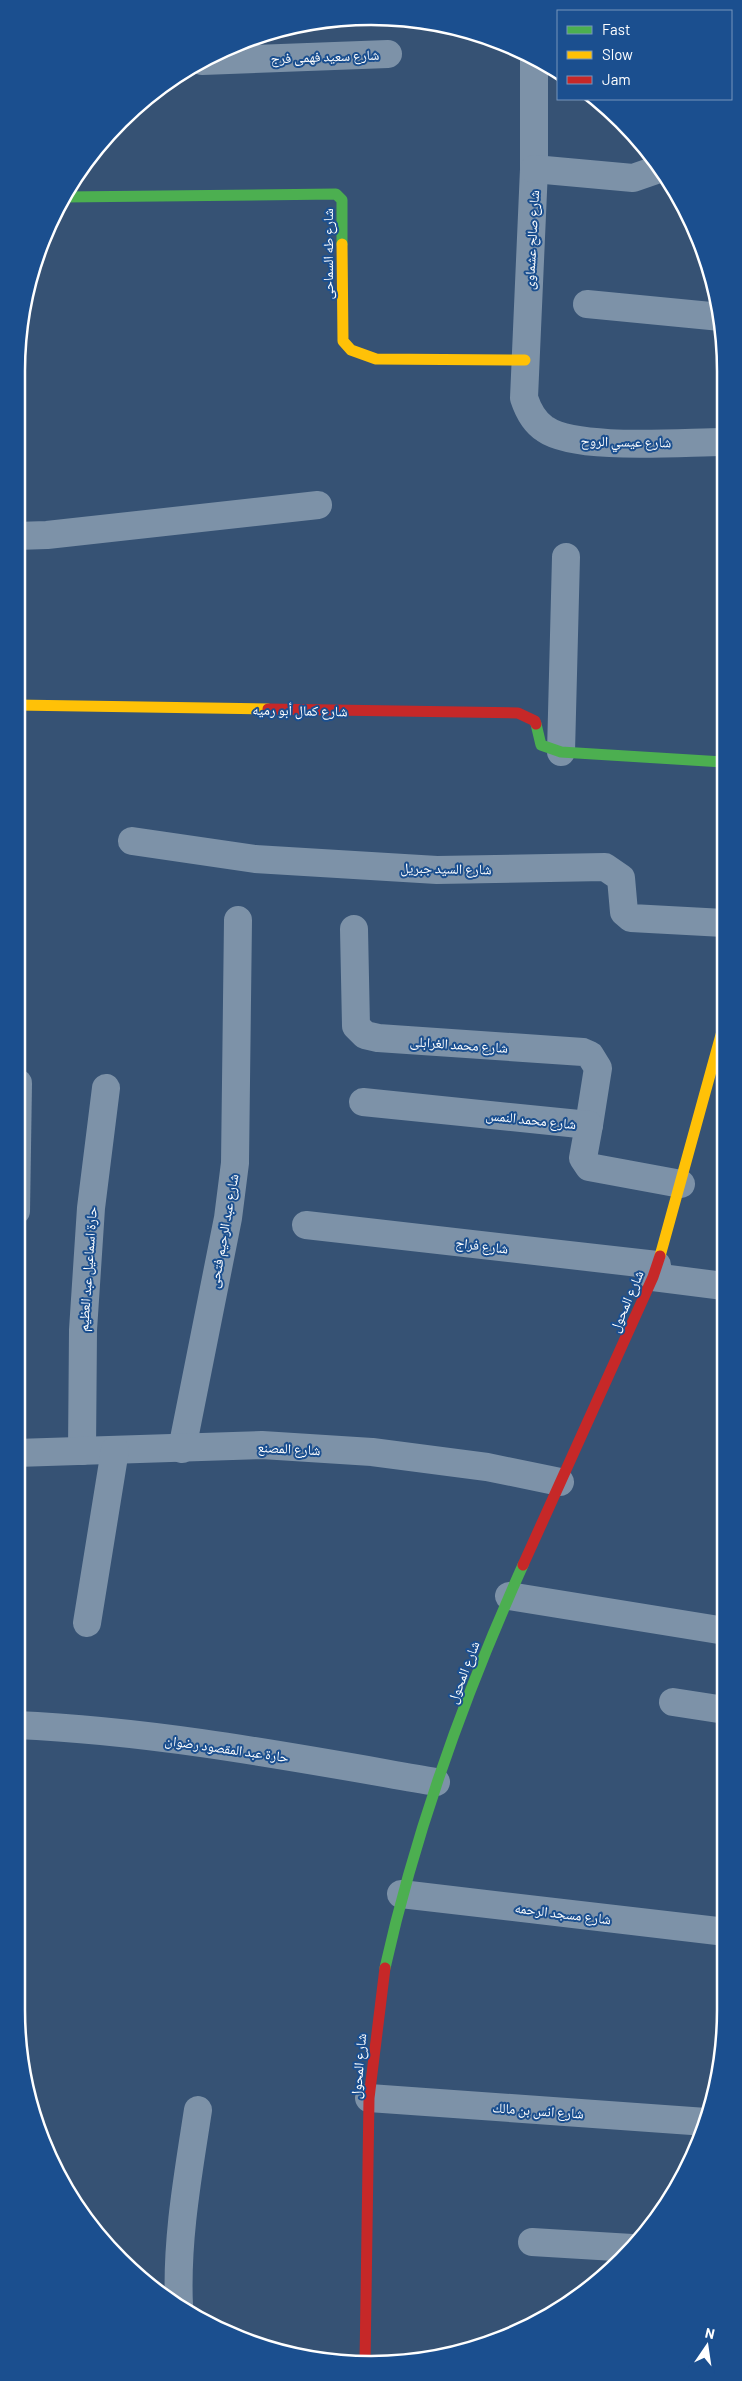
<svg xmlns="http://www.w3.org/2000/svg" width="742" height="2381" viewBox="0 0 742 2381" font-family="Barlow,'Noto Naskh Arabic',sans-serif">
	<rect width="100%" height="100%" fill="#365274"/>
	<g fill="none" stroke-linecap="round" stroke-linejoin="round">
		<g stroke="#7d92a8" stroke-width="28">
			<path d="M 534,58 L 534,169 L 524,398 C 528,410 534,422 545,429 C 576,451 682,442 723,442"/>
			<polyline points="202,61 388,54"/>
			<polyline points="534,169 633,178 659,169"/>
			<polyline points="587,304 721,317"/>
			<polyline points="16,536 47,535 318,505"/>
			<polyline points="561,752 566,557"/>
			<polyline points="132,841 255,859 437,870 605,867 621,878 624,912 631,918 724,923"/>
			<polyline points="354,929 356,1026 365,1035 378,1038 583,1052 590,1055 598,1068 589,1125"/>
			<polyline points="363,1102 589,1125 583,1158 589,1167 681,1184"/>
			<polyline points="16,1211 18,1083"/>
			<polyline points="306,1225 657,1265"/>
			<polyline points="653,1277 724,1286"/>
			<polyline points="182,1449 228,1218 235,1163 238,920"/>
			<polyline points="82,1451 83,1330 91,1208 106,1088"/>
			<polyline points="16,1453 262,1445 372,1452 487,1467 560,1482"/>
			<polyline points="509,1596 725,1631"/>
			<polyline points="87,1623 115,1450"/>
			<polyline points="673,1702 725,1710"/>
			<path d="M 16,1725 C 157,1731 297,1758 436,1782"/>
			<polyline points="401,1894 726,1932"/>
			<polyline points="369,2098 706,2122"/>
			<polyline points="532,2242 632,2248"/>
			<path d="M 179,2306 C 176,2240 188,2175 198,2110"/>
		</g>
		<g stroke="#4caf50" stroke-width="11">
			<polyline points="64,197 336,194 342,200 342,244"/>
			<polyline points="536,724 541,745 561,752 723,762"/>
			<path d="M 385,1968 C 416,1829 465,1694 523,1565"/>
		</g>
		<g stroke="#ffc107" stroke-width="11">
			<polyline points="342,244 343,341 351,350 376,359 525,360"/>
			<polyline points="16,705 268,709"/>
			<polyline points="660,1256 724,1024"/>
		</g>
		<g stroke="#c62828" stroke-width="11">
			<polyline points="268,709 518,713 535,721 536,724"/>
			<polyline points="523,1565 653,1277 660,1256"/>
			<polyline points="365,2363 369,2098 385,1968"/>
		</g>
	</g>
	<g text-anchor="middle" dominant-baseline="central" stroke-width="4" stroke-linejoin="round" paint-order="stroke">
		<g font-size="14" fill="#fff" stroke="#1b4f8f">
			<text transform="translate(325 56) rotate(-2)">شارع سعيد فهمى فرج</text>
			<text transform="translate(531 240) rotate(-87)">شارع صالح عشماوى</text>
			<text transform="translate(327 254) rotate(-90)">شارع طه السماحى</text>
			<text transform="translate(626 441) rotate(1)">شارع عيسي الروح</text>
			<text transform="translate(300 710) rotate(1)">شارع كمال أبو رميه</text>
			<text transform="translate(446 868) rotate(1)">شارع السيد جبريل</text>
			<text transform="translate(459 1044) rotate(4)">شارع محمد الغرابلى</text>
			<text transform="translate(531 1119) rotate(6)">شارع محمد النمس</text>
			<text transform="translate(223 1231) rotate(-80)">شارع عبد الرحيم فتحى</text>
			<text transform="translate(482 1245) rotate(7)">شارع فراج</text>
			<text transform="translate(87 1269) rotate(-86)">حارة اسماعيل عبد العظيم</text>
			<text transform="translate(626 1301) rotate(-67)">شارع المحول</text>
			<text transform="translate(289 1448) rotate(3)">شارع المصنع</text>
			<text transform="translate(463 1672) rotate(-69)">شارع المحول</text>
			<text transform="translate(227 1748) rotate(8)">حارة عبد المقصود رضوان</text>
			<text transform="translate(563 1913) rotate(7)">شارع مسجد الرحمه</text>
			<text transform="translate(358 2066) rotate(-85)">شارع المحول</text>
			<text transform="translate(538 2110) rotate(4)">شارع انس بن مالك</text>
		</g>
	</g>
	<path d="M0 0H742V2381H0ZM371 25H371A346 346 0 0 1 717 371V2010A346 346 0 0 1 371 2356H371A346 346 0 0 1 25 2010V371A346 346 0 0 1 371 25Z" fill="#1b4f8f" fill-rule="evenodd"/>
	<path fill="none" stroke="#fff" stroke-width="2.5" d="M371 25H371A346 346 0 0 1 717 371V2010A346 346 0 0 1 371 2356H371A346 346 0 0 1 25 2010V371A346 346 0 0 1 371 25Z"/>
	<rect x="557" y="10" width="175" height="90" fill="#1b4f8f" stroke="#7695bc"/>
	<rect x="567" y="26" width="25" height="8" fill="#4caf50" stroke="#7695bc"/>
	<text x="602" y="35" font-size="15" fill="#ffffff">Fast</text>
	<rect x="567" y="51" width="25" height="8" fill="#ffc107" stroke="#7695bc"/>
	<text x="602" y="60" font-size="15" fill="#ffffff">Slow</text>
	<rect x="567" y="76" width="25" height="8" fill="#c62828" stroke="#7695bc"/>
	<text x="602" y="85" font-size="15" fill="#ffffff">Jam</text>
	<g transform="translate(707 2346) rotate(13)" stroke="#1b4f8f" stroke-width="4" paint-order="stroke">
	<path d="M0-4L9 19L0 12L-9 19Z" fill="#ffffff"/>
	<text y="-8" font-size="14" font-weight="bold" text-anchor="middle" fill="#ffffff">N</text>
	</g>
</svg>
